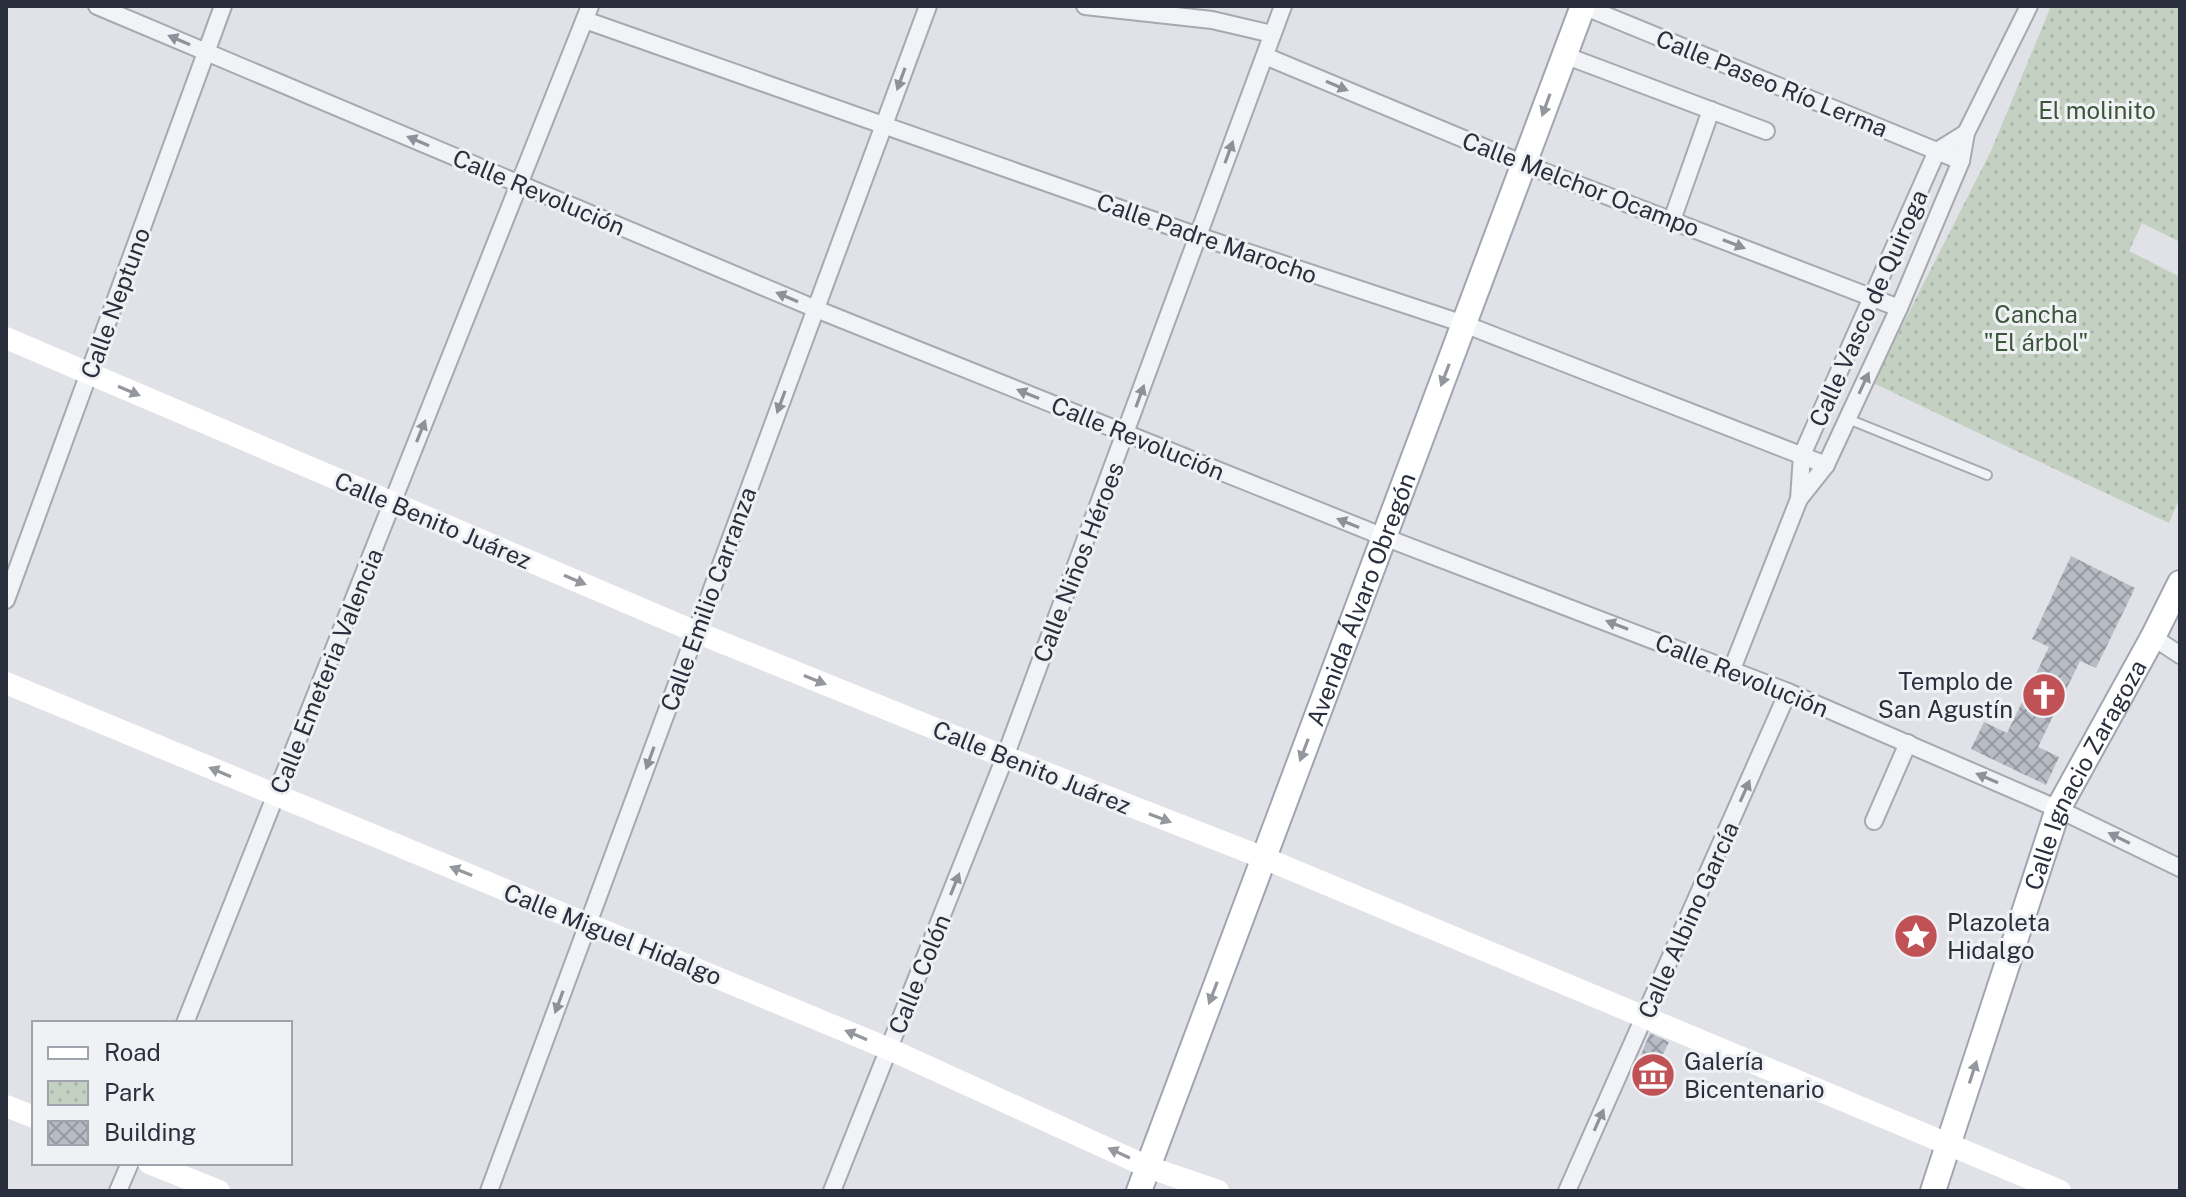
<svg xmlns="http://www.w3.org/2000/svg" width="2186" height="1197" viewBox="0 0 2186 1197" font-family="'Public Sans',sans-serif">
	<defs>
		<pattern id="park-dots" width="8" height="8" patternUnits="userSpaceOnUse" patternTransform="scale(2)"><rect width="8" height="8" fill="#c4d0c2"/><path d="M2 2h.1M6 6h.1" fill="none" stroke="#a9b3a8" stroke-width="1.8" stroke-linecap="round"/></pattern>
		<pattern id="building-cross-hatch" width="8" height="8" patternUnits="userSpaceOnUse" patternTransform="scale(2)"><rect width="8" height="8" fill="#b7bbc3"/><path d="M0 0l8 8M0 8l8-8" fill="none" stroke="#9598a0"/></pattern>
	</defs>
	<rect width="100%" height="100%" fill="#e0e2e7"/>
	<polygon fill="url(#park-dots)" points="2051,6 2180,6 2180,242 2142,223 2129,251 2180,277 2180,497 2169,523 1873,383 1991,151"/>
	<g fill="url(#building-cross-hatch)">
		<polygon points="2071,556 2135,588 2096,668 2080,661 2038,747 2059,757 2046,785 1971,749 1984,722 2007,733 2049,647 2032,639"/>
		<polygon points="1650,1033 1669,1042 1653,1075 1636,1067"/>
	</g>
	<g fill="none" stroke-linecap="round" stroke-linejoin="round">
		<g stroke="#a6a9b1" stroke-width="12">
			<polyline id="lane" points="1848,419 1987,475"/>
		</g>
		<g stroke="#a6a9b1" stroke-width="20">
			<g id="street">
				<polyline points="97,6 816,309 1384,537 1788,692 2058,809 2180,868"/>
				<polyline points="1085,6 1212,20 1272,34"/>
				<polyline points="1583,6 1961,161"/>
				<polyline points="585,20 1198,236 1464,324 1826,465"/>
				<polyline points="1564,55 1766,131"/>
				<polyline points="1265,56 1524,164 1899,308"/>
				<polyline points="1672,220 1711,110"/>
				<polyline points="1799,499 1802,455 1937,151 1966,133"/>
				<polyline points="6,600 223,6"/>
				<polyline points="2153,637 2180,655"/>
				<polyline points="1732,669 1799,499 1826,465 1899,308 1961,161 1966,133 2029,6"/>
				<polyline points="1874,821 1908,743"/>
				<polyline points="185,1023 590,6"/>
				<polyline points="118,1191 130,1163"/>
				<polyline points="489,1191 928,6"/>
				<polyline points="832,1191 1005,757 1283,6"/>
				<polyline points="1567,1191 1788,692"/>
			</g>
		</g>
		<g stroke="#a0a5b2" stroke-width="28">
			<g id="primary">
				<path id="s1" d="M 1139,1191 L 1583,6"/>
				<path id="s2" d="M 1933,1191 L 2058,809 L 2153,637 L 2180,583"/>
			</g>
		</g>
		<use href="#lane" stroke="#f2f3f6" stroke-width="8"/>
		<use href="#street" stroke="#f2f3f6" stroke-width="16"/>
		<g stroke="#fff" stroke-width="22">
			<polyline points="6,338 696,632 1005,757 1264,858 2060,1191"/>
			<polyline points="6,683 889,1049 1148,1167 1218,1191"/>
			<polyline points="6,1106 34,1117"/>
			<polyline points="149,1163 219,1191"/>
		</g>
		<use href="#primary" stroke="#fff" stroke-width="24"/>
	</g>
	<defs><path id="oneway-solid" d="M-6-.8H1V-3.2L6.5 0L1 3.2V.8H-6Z" transform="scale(2)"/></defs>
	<g fill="#8e919a">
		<use href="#oneway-solid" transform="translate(179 40) rotate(-157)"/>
		<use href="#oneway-solid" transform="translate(901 79) rotate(110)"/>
		<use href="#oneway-solid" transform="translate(1337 86) rotate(23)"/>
		<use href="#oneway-solid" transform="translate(418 141) rotate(-157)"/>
		<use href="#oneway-solid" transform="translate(1229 152) rotate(-70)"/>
		<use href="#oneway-solid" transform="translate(1734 244) rotate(21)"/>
		<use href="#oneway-solid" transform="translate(787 297) rotate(-157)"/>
		<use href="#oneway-solid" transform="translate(1864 383) rotate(-65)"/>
		<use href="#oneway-solid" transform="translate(1028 394) rotate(-158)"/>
		<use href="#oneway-solid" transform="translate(1140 396) rotate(-70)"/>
		<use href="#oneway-solid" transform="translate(781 402) rotate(110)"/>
		<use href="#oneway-solid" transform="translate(421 431) rotate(-68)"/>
		<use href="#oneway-solid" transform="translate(1348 523) rotate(-158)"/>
		<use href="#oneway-solid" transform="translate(1617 625) rotate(-159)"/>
		<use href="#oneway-solid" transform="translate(650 758) rotate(110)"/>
		<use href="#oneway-solid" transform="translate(1987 778) rotate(-157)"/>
		<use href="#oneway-solid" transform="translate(1745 791) rotate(-66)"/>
		<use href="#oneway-solid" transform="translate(2119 838) rotate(-154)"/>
		<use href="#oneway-solid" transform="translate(955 884) rotate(-68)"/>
		<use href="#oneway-solid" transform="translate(559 1002) rotate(110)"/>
		<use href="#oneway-solid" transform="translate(1599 1120) rotate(-66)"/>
	</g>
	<g fill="#94979e">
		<use href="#oneway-solid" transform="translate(1546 105) rotate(110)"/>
		<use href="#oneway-solid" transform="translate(1445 375) rotate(111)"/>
		<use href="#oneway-solid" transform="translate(129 391) rotate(23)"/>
		<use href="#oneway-solid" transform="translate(575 580) rotate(23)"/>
		<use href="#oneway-solid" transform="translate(815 680) rotate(22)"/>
		<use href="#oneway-solid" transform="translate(1304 750) rotate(111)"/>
		<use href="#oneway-solid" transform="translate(220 772) rotate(-157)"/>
		<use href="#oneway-solid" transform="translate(1160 818) rotate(21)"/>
		<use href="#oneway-solid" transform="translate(461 871) rotate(-158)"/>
		<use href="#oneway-solid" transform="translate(1213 993) rotate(111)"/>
		<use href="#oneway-solid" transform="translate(856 1035) rotate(-157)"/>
		<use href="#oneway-solid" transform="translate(1973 1072) rotate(-72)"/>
		<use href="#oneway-solid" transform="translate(1119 1153) rotate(-155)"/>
	</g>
	<defs>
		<g id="church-disc" transform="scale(2.3)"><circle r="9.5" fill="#c05155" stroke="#eff1f5"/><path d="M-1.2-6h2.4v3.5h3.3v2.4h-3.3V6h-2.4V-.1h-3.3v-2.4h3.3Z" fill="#fff"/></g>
		<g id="sight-disc" transform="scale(2.3)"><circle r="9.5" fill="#c05155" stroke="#eff1f5"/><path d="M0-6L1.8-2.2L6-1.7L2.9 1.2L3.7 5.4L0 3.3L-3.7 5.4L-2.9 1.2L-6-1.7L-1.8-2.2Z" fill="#fff"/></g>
		<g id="museum-disc" transform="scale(2.3)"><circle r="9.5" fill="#c05155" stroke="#eff1f5"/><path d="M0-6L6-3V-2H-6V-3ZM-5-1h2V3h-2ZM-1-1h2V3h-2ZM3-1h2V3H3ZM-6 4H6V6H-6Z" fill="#fff"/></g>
	</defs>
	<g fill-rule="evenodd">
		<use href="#church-disc" x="2044" y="695"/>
		<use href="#sight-disc" x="1916" y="936"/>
		<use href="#museum-disc" x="1653" y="1075"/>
	</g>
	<g text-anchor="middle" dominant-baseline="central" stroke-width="6" stroke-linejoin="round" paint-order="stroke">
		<g font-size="24" fill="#2a2f3d" stroke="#eff1f5">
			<text transform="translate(1772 83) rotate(22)">Calle Paseo Río Lerma</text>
			<text transform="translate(1581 184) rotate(21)">Calle Melchor Ocampo</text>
			<text transform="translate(539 192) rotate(23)">Calle Revolución</text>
			<text transform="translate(1207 238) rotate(19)">Calle Padre Marocho</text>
			<text transform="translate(115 303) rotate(-70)">Calle Neptuno</text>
			<text transform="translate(1868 308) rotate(-66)">Calle Vasco de Quiroga</text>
			<text transform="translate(1138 438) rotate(22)">Calle Revolución</text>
			<text transform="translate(433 520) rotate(23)">Calle Benito Juárez</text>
			<text transform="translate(1078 562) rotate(-69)">Calle Niños Héroes</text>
			<text transform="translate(708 599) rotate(-70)">Calle Emilio Carranza</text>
			<text stroke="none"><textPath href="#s1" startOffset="632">Avenida Álvaro Obregón</textPath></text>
			<text transform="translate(326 671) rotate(-68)">Calle Emeteria Valencia</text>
			<text transform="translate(1742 675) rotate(22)">Calle Revolución</text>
			<text transform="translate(1032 767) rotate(22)">Calle Benito Juárez</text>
			<text stroke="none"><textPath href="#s2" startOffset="444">Calle Ignacio Zaragoza</textPath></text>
			<text transform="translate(1688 920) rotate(-66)">Calle Albino García</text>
			<text transform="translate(613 934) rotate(22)">Calle Miguel Hidalgo</text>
			<text transform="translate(919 974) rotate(-68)">Calle Colón</text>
		</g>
		<g font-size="24" fill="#3b5739" stroke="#eff1f5">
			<text x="2097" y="110">El molinito</text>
			<text x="2036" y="314">Cancha<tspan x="2036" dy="28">"El árbol"</tspan></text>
		</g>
		<g font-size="24" fill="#2a2f3d" stroke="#eff1f5" text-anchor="start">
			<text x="2013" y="681" text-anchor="end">Templo de<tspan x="2013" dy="28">San Agustín</tspan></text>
			<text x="1947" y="922">Plazoleta<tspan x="1947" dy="28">Hidalgo</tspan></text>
			<text x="1684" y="1061">Galería<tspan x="1684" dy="28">Bicentenario</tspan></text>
		</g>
	</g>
	<rect width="2186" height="1197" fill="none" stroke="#2a2f3d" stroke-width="16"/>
	<rect x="32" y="1021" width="260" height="144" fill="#eff1f5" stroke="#a0a3ab" stroke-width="2"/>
	<rect x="48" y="1047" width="40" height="12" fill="#ffffff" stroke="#a0a3ab" stroke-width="2"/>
	<text x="104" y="1061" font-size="24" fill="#2a2f3d">Road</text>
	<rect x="48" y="1081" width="40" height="24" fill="url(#park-dots)" stroke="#a0a3ab" stroke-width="2"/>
	<text x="104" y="1101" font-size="24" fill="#2a2f3d">Park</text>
	<rect x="48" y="1121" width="40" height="24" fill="url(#building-cross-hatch)" stroke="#a0a3ab" stroke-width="2"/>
	<text x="104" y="1141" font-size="24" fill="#2a2f3d">Building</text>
</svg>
